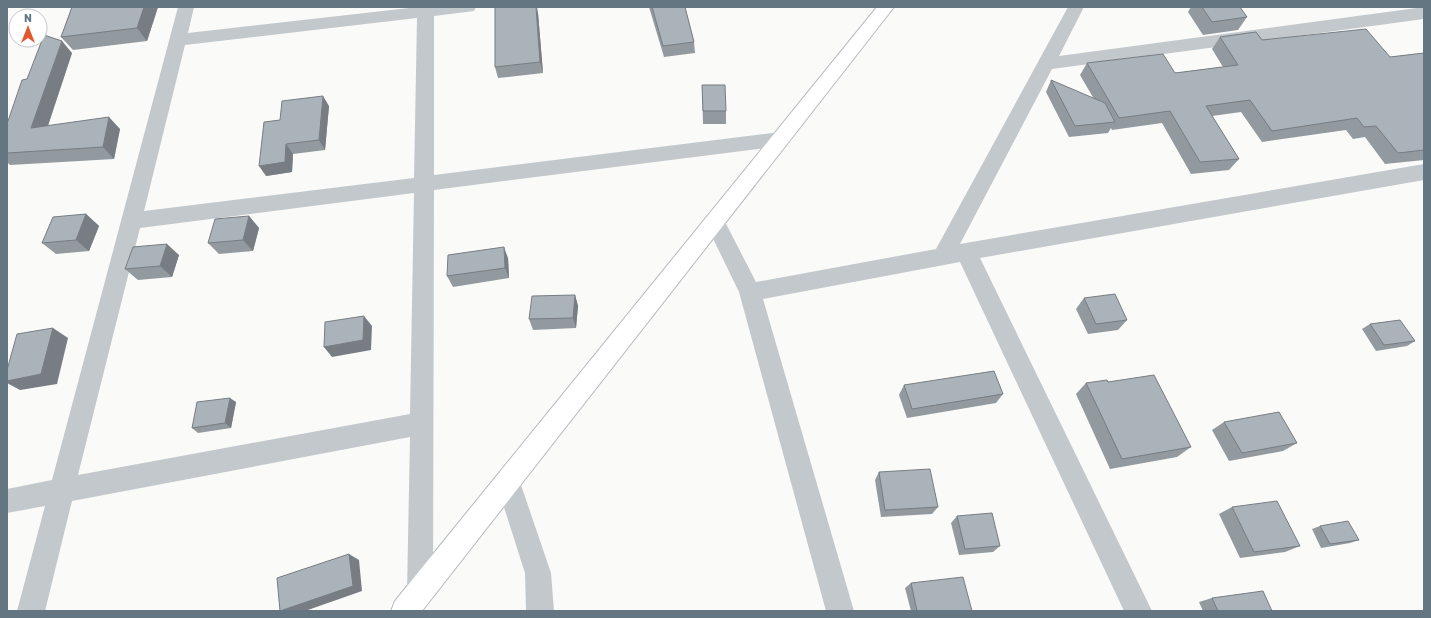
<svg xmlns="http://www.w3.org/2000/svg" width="1431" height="618" viewBox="0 0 1431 618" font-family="Rubik,sans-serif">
	<rect width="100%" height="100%" fill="#fafaf8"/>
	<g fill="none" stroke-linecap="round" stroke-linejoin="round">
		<g stroke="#b3babf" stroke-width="2">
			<polygon id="secondary" points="877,7 894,7 422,611 391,611 395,601"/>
		</g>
		<g fill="#c3c8cc" fill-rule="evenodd">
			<path d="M 178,7 L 194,7 L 188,33 L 418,7 L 476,7 L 474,11 L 434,16 L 434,175 L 781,132 L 788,134 L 791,139 L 788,144 L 781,146 L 434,190 L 433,592 L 429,601 L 420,605 L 411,601 L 407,592 L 410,437 L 72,501 L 45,611 L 17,611 L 45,506 L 7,513 L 7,489 L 52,480 ZM 417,18 L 414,178 L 144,211 L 185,45 ZM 414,193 L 410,414 L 78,475 L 140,228 Z"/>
			<polygon points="1068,7 1084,7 1059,56 1424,7 1424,19 1052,69 960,244 1424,164 1424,180 980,258 1152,611 1124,611 960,262 763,299 854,611 826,611 739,292 705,222 708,216 715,214 722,216 756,282 936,249"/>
			<polygon points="508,470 517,473 520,482 551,573 554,611 526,611 525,573 496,482 499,473"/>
		</g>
		<use href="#secondary" fill="#fff" fill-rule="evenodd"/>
	</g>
	<g fill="#929a9f">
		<polygon points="72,7 158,7 147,41 73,50 61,37"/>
		<polygon points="649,7 685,7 694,42 695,53 664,57"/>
		<polygon points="1191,7 1240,7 1247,17 1238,30 1203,35 1188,12"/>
		<polygon points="538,13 543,73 498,78 495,67"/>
		<polygon points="1220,37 1262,40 1390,57 1424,53 1424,160 1385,164 1365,137 1353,139 1346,130 1262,142 1241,112 1212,116 1239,159 1229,170 1191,174 1162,123 1112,130 1111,128 1108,133 1069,137 1046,92 1051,80 1094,99 1080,75 1087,63 1175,73 1223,67 1212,49"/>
		<polygon points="72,53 48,126 120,129 114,159 10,165 7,162 7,124 27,79"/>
		<polygon points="702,85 726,111 726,124 703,124"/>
		<polygon points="329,106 325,150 293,154 292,172 266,176 280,120"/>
		<polygon points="86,214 99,226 89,251 56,254 42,243"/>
		<polygon points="249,216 259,228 253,251 219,254 208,243"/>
		<polygon points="179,255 172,277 138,280 125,269"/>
		<polygon points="508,258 509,278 453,287 447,276"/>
		<polygon points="575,295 578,306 576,328 533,330 529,319"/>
		<polygon points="1084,298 1127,320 1118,330 1088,334 1076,309"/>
		<polygon points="1370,324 1415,341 1407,346 1376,351 1362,329"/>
		<polygon points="1108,382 1191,447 1177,457 1110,469 1076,394 1086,383"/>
		<polygon points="904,385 1003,394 996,403 907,418 899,395"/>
		<polygon points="236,402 231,428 198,433 192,428"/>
		<polygon points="1224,422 1297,443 1283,451 1229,461 1212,430"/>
		<polygon points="879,472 938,507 932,514 881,517 875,480"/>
		<polygon points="1232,507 1300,546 1285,552 1240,558 1219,514"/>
		<polygon points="957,516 1000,546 993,552 959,555 951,523"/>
		<polygon points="1320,526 1359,540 1350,543 1321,548 1312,529"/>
		<polygon points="911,583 972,611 911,611 905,588"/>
		<polygon points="1212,598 1272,611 1203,611 1199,602"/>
	</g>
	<g fill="#777d82">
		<polygon points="144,7 158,7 147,41 137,28"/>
		<polygon points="536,7 537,7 538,13 543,73 540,62"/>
		<polygon points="62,41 72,53 43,140 31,128"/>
		<polygon points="323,96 329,106 325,150 319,140"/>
		<polygon points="109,117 120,129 114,159 103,147"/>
		<polygon points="286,144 293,154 292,172 266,176 259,166"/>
		<polygon points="86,214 99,226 89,251 76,240"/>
		<polygon points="249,216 259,228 253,251 243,240"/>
		<polygon points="167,244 179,255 172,277 160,266"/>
		<polygon points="504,247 508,258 509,278 505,268"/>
		<polygon points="575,295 578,306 576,328 573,318"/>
		<polygon points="364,316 372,326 371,350 332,357 324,347"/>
		<polygon points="53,328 68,338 57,384 20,390 7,383 7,381"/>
		<polygon points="230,398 236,402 231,428 225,423"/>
		<polygon points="349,554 359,560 362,591 305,611 280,611"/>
	</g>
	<g fill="#aab3b9" stroke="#777d82">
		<polygon points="72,7 144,7 137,28 61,37"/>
		<polygon points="495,7 536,7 540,62 495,67"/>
		<polygon points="652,7 685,7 694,42 663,46"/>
		<polygon points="1202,7 1240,7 1247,17 1212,22"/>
		<polygon points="1366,29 1390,57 1424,53 1424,150 1398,153 1376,126 1364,127 1357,118 1272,131 1250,100 1206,106 1239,159 1200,162 1170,111 1119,118 1087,63 1163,54 1175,73 1238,65 1220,37 1256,32 1262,40"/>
		<polygon points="44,35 62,41 31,128 109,117 103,147 7,153 7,124 22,80 27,79"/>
		<polygon points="1051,80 1105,103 1115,122 1075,126"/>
		<polygon points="702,85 725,85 726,111 703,111"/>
		<polygon points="323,96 319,140 286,144 285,162 259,166 264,122 280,120 282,101"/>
		<polygon points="86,214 76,240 42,243 53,217"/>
		<polygon points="249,216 243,240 208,243 215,219"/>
		<polygon points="167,244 160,266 125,269 133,247"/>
		<polygon points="504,247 505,268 447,276 448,255"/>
		<polygon points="1115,294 1127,320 1096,324 1084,298"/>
		<polygon points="575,295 573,318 529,319 532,296"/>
		<polygon points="364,316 363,340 324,347 325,322"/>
		<polygon points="1400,320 1415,341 1384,345 1370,324"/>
		<polygon points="53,328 41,374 7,381 7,370 17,334"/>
		<polygon points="994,371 1003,394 912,409 904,385"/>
		<polygon points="1154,375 1191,447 1122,459 1086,383 1107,380 1108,382"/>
		<polygon points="230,398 225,423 192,428 197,402"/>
		<polygon points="1279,412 1297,443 1242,453 1224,422"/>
		<polygon points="930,469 938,507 885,510 879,472"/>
		<polygon points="1277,501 1300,546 1254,552 1232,507"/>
		<polygon points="992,513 1000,546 965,549 957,516"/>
		<polygon points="1348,521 1359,540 1330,544 1320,526"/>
		<polygon points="349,554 353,586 280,611 277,578"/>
		<polygon points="963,577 972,611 917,611 911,583"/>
		<polygon points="1263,591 1272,611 1218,611 1212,598"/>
	</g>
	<rect width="1431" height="618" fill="none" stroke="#657683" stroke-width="16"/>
	<g transform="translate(28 28)"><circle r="19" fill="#ffffff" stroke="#c1c8cd"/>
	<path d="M0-3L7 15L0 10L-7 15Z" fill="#e4572e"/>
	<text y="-6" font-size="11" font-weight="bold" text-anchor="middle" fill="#657683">N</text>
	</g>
</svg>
